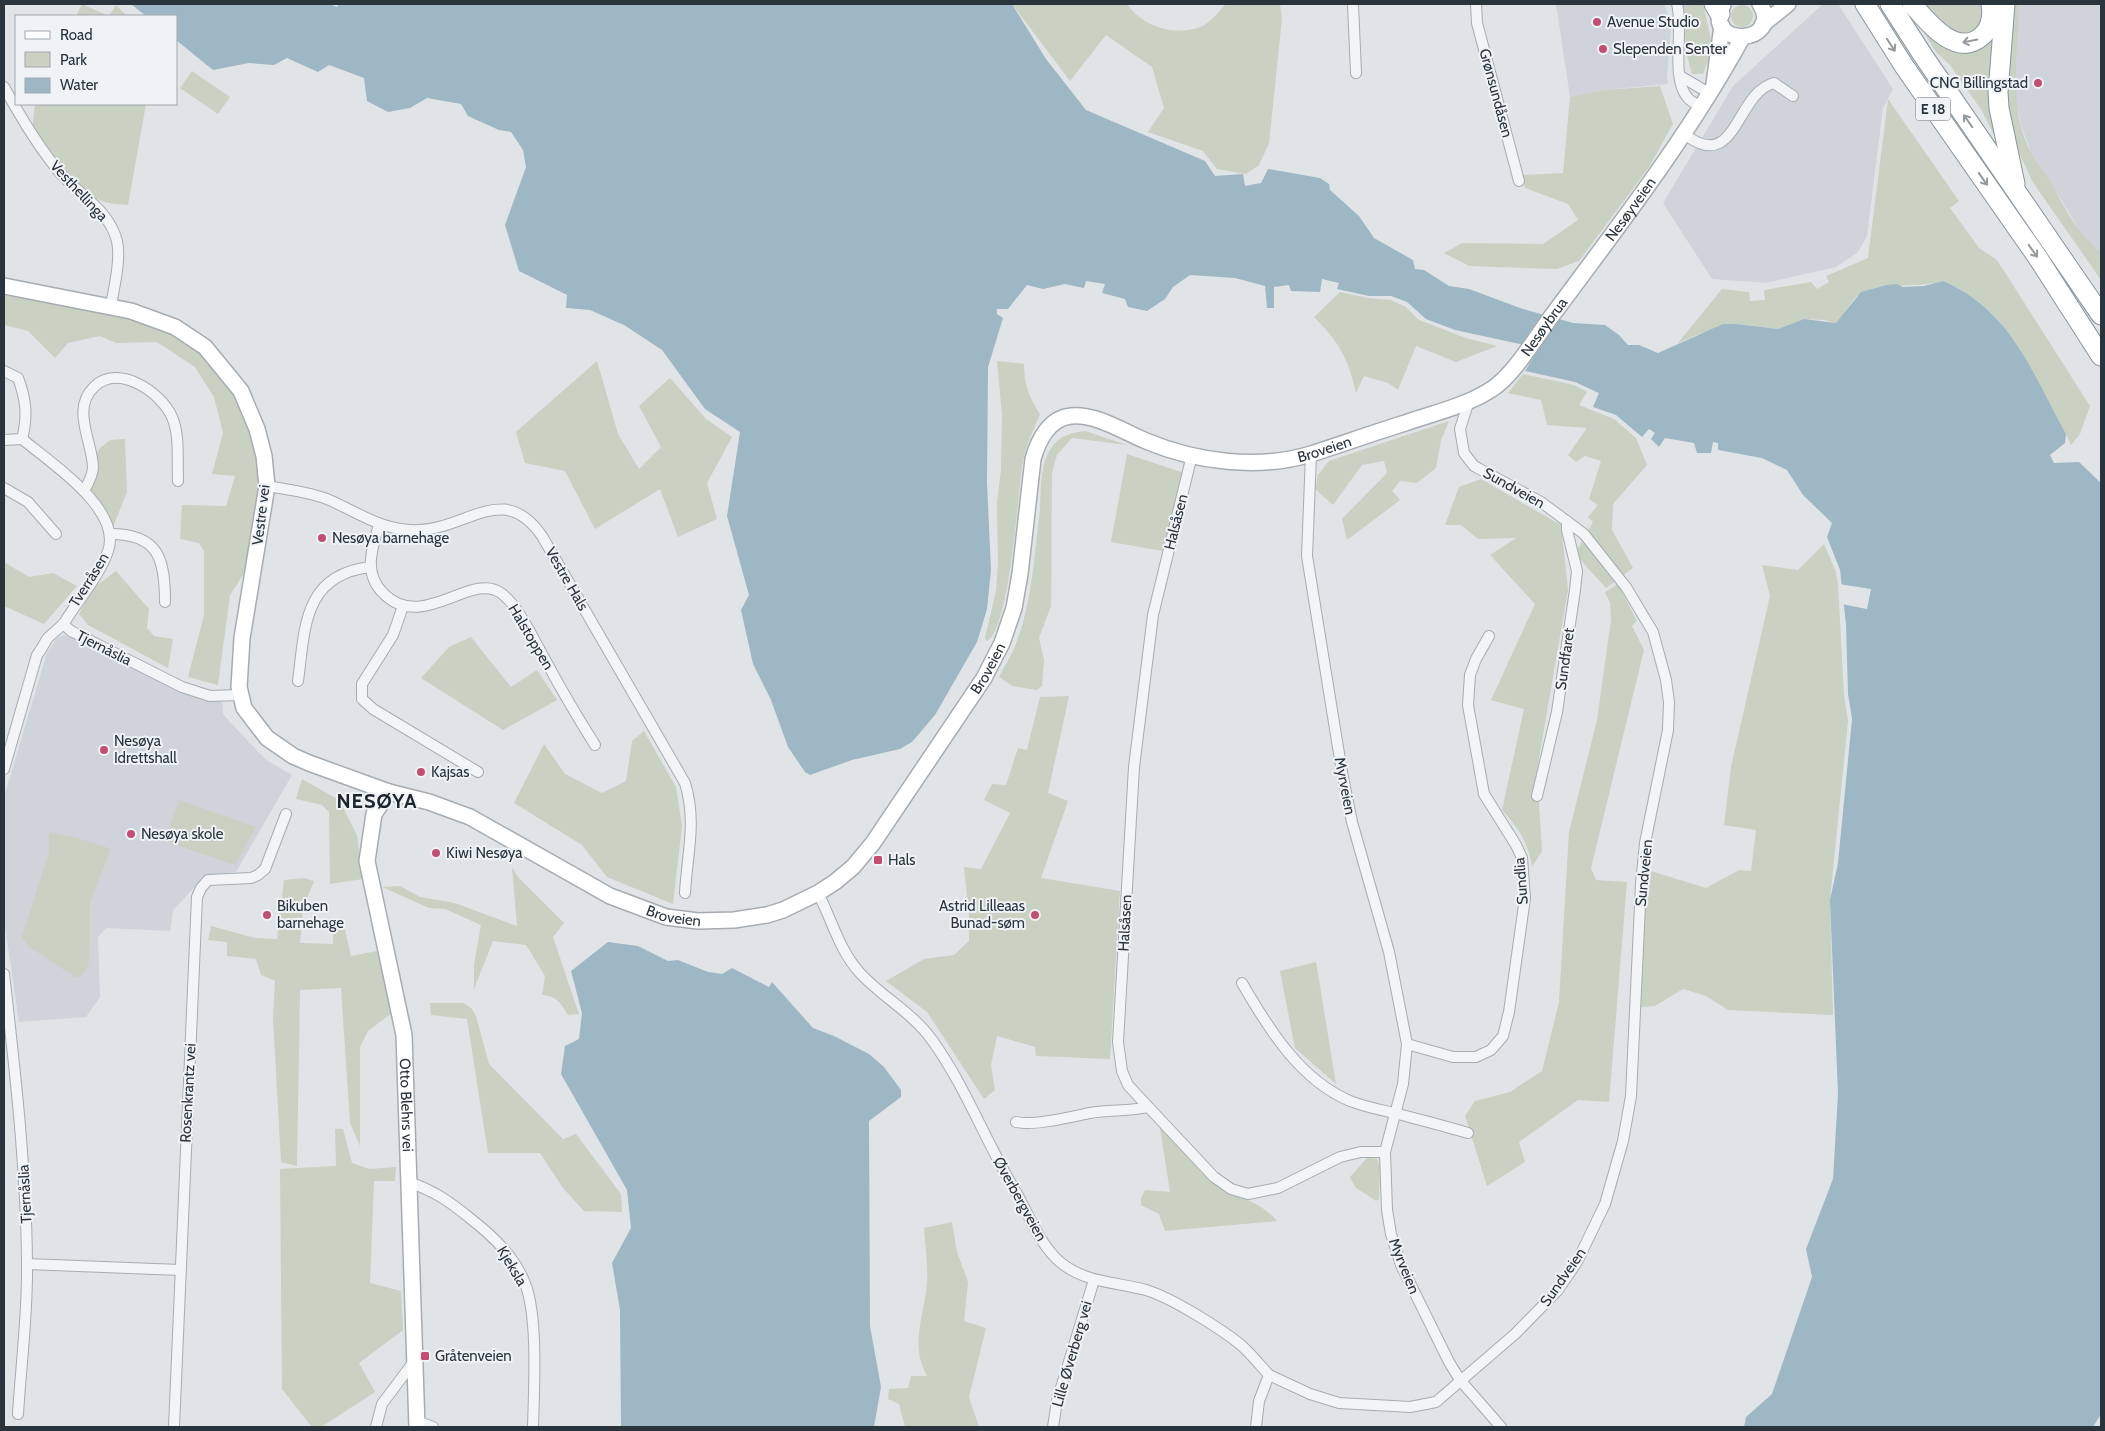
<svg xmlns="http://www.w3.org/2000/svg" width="2105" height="1431" viewBox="0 0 2105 1431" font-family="Cabin,sans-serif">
	<rect width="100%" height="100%" fill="#e0e4e7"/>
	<g fill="#ced4d9">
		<polygon points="1556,4 1664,4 1670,19 1671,28 1667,76 1668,84 1605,90 1570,97"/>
		<polygon points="1823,4 1838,4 1893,89 1883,108 1867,236 1858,252 1836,267 1766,283 1712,279 1663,203 1733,86"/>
		<polygon points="2019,4 2101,4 2101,252 2084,238 2047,176 2032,155 2022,128 2016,103 2015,82"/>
		<polygon points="64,635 84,642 175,690 222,701 223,714 230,722 265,759 292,775 236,872 206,875 173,910 170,931 106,928 98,937 100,997 86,1017 19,1022 4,920 4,797 47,653 56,639"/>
	</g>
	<g fill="#c8d1c2">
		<polygon points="82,4 109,16 116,5 127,16 76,16"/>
		<path d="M 1012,4 L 1127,4 C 1142,26 1174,37 1200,27 C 1211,23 1218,12 1226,4 L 1280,4 L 1282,19 L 1269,143 L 1259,165 L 1246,174 L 1217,169 L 1203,151 L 1148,132 L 1164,108 L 1152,67 L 1106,35 L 1070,81 Z"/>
		<polygon points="1683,4 1703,4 1713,48 1703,74 1692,74 1686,52"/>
		<polygon points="1919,4 1985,4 1986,13 1976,32 1956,35"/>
		<path d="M 2011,4 L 2019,4 C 2019,54 2006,107 2032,154 C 2037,164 2045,172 2051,182 C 2065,209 2077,233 2101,252 L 2101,280 L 2032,181 L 2012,137 L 2006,110 Z"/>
		<circle cx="1742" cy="16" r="11"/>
		<polygon points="1911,12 1950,46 1995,28 2000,147 1982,111 1950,65 1936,52"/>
		<polygon points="192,71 230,97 218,114 180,88"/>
		<polygon points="1660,86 1673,124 1649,167 1579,261 1557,269 1469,266 1444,253 1462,243 1543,244 1578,220 1568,204 1525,188 1522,175 1563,173 1570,97 1605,90"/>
		<path d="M 1888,99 L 1959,201 L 1950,208 L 1979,248 L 1997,260 L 2090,406 L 2080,434 L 2071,445 C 2064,429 2055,415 2047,400 C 2021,349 2000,305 1943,281 C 1917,289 1889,281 1864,292 C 1851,296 1846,316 1836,323 L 1825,320 L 1804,319 L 1778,329 L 1736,324 L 1699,334 L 1678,343 L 1722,289 L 1749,292 L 1750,301 L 1765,300 L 1764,290 L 1811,282 L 1817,289 L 1829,282 L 1826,276 L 1868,258 Z"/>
		<path d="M 35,104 L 146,104 L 128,205 C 121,204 112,204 105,202 C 79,195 49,151 32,130 Z"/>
		<path d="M 1340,292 L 1368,298 L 1391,300 L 1406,307 L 1419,320 L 1466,338 L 1497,346 L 1456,362 L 1416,346 L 1398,390 L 1388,383 L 1364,376 L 1356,393 C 1348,358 1340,343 1314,317 Z"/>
		<polygon points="8,295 110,311 145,321 192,342 237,393 259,459 260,487 247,569 230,595 218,685 188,677 204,615 204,551 199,543 180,539 182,505 226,506 235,476 212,474 223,433 214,397 195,367 157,342 116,343 100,336 68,343 55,358 28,331 4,325 4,297"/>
		<polygon points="597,361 618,434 639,469 661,447 639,406 670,378 706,419 732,437 707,483 717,519 678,537 660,489 595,529 565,471 525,463 516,432"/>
		<path d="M 997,361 L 1024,364 C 1024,385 1029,397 1040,414 C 1034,429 1026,445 1023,461 C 1018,490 1010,630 987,641 L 985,638 L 996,591 L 998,562 L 997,502 L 1001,470 L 1002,414 Z"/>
		<polygon points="1523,374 1574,385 1587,392 1579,405 1614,419 1636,438 1647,465 1613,504 1612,530 1633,568 1606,588 1575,554 1593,522 1588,517 1598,505 1589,499 1601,461 1585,456 1576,462 1568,455 1587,428 1547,425 1541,400 1508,393"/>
		<polygon points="1449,421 1441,440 1436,468 1417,483 1400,481 1392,491 1400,500 1347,540 1342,519 1387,473 1384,461 1362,465 1333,505 1315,489 1318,475 1329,461"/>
		<path d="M 1085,431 L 1127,445 L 1072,438 L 1057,455 L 1052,473 L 1051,606 L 1039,638 L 1044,660 L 1042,686 L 1037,690 L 1012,686 L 999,677 C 1004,667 1011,656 1015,646 C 1031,607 1034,560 1039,518 C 1042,497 1038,469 1050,450 C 1058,436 1070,433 1085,431 Z"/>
		<polygon points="125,439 127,492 113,527 95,499 91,490 96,475 94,460 99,449 110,440"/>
		<polygon points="1127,454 1184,473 1163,551 1111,542"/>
		<path d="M 1481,479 L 1561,525 L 1568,590 L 1537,770 L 1542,851 L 1532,867 C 1528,842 1519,829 1502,810 L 1524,709 L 1491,700 L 1535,604 L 1490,555 L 1516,538 L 1478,539 L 1461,525 L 1445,525 L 1459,487 Z"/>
		<polygon points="1824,544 1836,572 1838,584 1844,695 1848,721 1830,900 1833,1015 1728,1010 1706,996 1683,989 1655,1006 1640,1007 1641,938 1651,871 1706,888 1739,870 1751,871 1756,830 1724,825 1731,767 1770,596 1762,565 1798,570"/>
		<polygon points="4,562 29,577 53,573 77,586 44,624 4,606"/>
		<polygon points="116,571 149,609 147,628 154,636 173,639 168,668 88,625 79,614 92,589"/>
		<polygon points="1618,584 1637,621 1632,626 1644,650 1591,868 1596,880 1627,882 1609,1102 1578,1100 1519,1142 1525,1162 1487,1186 1465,1116 1475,1101 1510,1092 1542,1071 1559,1002 1569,832 1597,720 1611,620 1610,603 1605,592"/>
		<polygon points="471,637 511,687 537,670 557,700 503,730 421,678 449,647"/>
		<polygon points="1069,696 1048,793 1068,801 1041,878 1120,891 1110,1059 1036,1056 1035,1047 997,1036 991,1065 995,1090 984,1099 927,1012 886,981 924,959 954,955 969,941 969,914 964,867 981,869 1010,813 984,800 992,784 1006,785 1018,748 1027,750 1040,697"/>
		<polygon points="644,731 676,787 682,826 673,904 607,877 582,845 514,803 544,744 565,774 602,793 626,781 632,741"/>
		<polygon points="302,779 339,800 357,835 363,879 330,884 329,812 322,805 296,799"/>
		<polygon points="179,800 256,827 235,865 165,841"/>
		<polygon points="49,832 81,839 111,849 90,902 89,961 86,971 80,977 75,977 28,946 22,937 49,852"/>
		<path d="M 512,867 L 518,877 L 564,923 L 553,937 L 579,1014 L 568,1015 C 561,1003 557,996 542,995 L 545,976 L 526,945 L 493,941 L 474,989 L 474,965 L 481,925 L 445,909 L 429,908 L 382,887 L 400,886 L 420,897 L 455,903 L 517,926 Z"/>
		<polygon points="304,878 314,881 303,908 300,943 333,944 333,920 342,917 351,956 377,951 392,1013 368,1031 360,1047 360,1146 350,1123 341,988 300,990 297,1166 281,1162 273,1018 275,981 261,975 256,959 227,956 227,942 208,940 211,926 255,938 277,939 284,880"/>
		<polygon points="1316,962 1336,1084 1295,1048 1280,971"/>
		<polygon points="430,1003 464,1003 472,1009 476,1016 489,1064 563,1139 576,1134 621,1194 622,1212 584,1211 563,1188 540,1153 488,1153 467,1019 431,1015"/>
		<path d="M 1160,1128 C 1177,1145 1193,1165 1212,1180 C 1232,1197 1260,1200 1277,1221 L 1165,1231 L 1159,1214 L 1141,1205 L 1141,1198 L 1145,1190 L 1170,1192 Z"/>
		<polygon points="335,1129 343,1129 352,1163 370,1169 396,1167 395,1181 374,1181 370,1283 401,1291 403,1330 359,1363 375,1392 321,1427 312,1427 282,1389 280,1169 336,1166"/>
		<polygon points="1368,1157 1377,1159 1380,1167 1379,1199 1376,1201 1355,1187 1350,1177"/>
		<path d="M 952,1222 L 957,1252 L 968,1282 L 964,1321 L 986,1328 L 969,1397 L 979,1427 L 905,1427 L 899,1404 L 888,1399 L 889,1389 L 908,1388 L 911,1376 L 927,1376 C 909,1344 925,1315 927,1282 C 928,1264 925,1245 924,1228 Z"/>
	</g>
	<g fill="#9eb7c4">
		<path d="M 131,4 L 330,4 L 337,7 L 339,4 L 1012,4 L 1046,59 L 1086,110 L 1205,161 L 1215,176 L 1243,174 L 1245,186 L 1261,183 L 1268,169 L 1320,178 L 1329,184 L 1330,190 L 1359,216 L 1374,238 L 1413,260 L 1415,269 L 1424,270 L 1449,286 L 1469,289 L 1523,309 L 1573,323 L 1605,325 L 1619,335 L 1628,345 L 1639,345 L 1658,353 L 1723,324 L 1736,324 L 1778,329 L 1804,319 L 1836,323 L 1861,292 L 1887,285 L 1897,284 L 1903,287 L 1924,286 L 1943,281 C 2012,310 2032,374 2066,434 L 2065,443 L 2050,455 L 2054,463 L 2079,462 L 2101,483 L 2101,1414 L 2093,1427 L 1744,1427 L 1746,1417 L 1772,1394 L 1812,1277 L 1806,1249 L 1833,1179 L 1838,1094 L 1830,900 L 1838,863 L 1852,719 L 1848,694 L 1846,624 L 1840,570 L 1827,537 L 1832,523 L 1803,495 L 1787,470 L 1762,458 L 1718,450 L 1718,443 L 1713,442 L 1711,453 L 1697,453 L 1694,443 L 1665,438 L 1659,447 L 1651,439 L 1655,433 L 1649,429 L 1642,437 L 1616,415 L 1593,407 L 1599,393 L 1575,382 L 1525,371 L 1537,352 L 1520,344 L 1455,330 L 1426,319 L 1407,302 L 1391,296 L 1369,296 L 1337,289 L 1339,283 L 1322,279 L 1320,292 L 1291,291 L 1289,285 L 1274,287 L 1274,308 L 1267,308 L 1265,286 L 1235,278 L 1190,275 L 1173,287 L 1165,299 L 1147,311 L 1128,307 L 1125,299 L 1102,293 L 1105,284 L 1086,281 L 1084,288 L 1065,284 L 1043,289 L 1027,285 L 1008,309 L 997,309 L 997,314 L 1003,318 L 988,367 L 987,483 L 991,570 L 987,609 L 977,642 L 935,715 L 912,742 L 900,749 L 852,760 L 810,775 L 805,772 L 788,747 L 771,700 L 753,664 L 741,610 L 749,595 L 727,516 L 740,432 L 705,409 L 662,350 L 624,325 L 590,310 L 566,308 L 567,295 L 519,271 L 505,225 L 526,167 L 523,150 L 511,132 L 499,130 L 468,116 L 461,104 L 427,98 L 410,108 L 388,112 L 367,101 L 364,78 L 329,65 L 318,72 L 287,58 L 274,65 L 249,63 L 213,70 L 176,40 L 176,16 L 146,16 Z"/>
		<polygon points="608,942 638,946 668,961 678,960 708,972 722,974 732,968 769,987 772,982 813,1028 834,1036 869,1054 884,1067 901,1090 901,1097 869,1121 870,1326 881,1387 874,1427 621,1427 620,1310 612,1263 631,1228 627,1190 561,1074 565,1046 579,1039 582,1013 571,971"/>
	</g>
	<polygon fill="#e0e4e7" points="1839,584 1871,589 1867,609 1841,604"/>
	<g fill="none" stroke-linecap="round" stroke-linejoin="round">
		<g stroke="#a6acb1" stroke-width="12">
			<g id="street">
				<polyline points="1353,4 1356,73"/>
				<polyline points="1476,4 1477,23 1519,181"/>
				<path d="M 1677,4 C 1684,29 1670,79 1688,98 C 1691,102 1697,104 1701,107"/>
				<polyline points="1680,76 1709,93"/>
				<path d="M 4,87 C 21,118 38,147 61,174 C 81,196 109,210 117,241 C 121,260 114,287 111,306"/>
				<path d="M 1684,134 C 1737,175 1735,93 1774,83 L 1793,96"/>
				<path d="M 4,371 L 18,378 C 26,399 28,416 22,439"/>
				<path d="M 4,440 L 22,439 C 50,462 123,510 108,551 C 99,577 78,600 64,623 C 59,629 52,633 47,639 C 44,644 41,650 37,655 L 4,769"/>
				<polyline points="1311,454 1307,556 1342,772 1352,822 1389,952 1407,1044 1403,1084 1385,1152 1387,1210 1391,1234 1401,1265 1449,1362 1460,1380 1501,1427"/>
				<polyline points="1192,455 1153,615 1134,767 1118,1042 1122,1071 1128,1085 1139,1097 1214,1177 1231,1189 1248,1194 1278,1188 1340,1157 1361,1152 1385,1152"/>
				<path d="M 267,486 C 286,489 308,492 327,499 C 358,512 383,532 419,530 C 469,528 504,481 542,536 L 685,783 C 697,822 687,854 685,893"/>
				<polyline points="4,488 28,502 56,534"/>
				<path d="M 84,491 C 88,484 93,475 93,467 C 92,440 71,409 94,387 C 118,363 161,392 172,417 C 180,435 177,461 178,481"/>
				<path d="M 379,525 C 372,548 363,573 383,593 C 422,633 471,571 501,593 C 520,607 535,643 547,663 C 562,691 578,718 595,745"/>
				<path d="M 111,534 C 159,534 165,560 165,602"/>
				<polyline points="403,606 393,635 362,684 362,699 373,709 478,772"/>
				<polyline points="63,624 71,631 182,687 210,696 240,695"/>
				<path d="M 298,681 C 305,628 303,575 370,567"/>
				<polyline points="1537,796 1557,712 1575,590 1577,571 1567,530 1567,521"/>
				<path d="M 818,893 C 832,920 839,950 860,973 C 882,997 913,1013 932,1040 C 966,1087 986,1143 1016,1192 C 1029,1215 1040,1245 1060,1262 C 1085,1283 1117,1282 1146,1290 C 1172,1298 1220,1328 1241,1345 C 1251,1354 1260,1365 1269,1375 L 1259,1401 L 1256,1427"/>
				<path d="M 4,974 C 15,1070 26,1165 27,1262 C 28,1312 21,1364 18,1414"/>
				<path d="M 1242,983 C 1268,1028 1300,1080 1350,1101 C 1365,1107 1382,1110 1398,1114 C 1421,1120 1445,1126 1468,1133"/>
				<polyline points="1407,1044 1453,1057 1476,1057 1491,1050 1503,1036 1509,1012 1525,898 1522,858 1516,845 1484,794 1468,705 1470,675 1476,659 1489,636"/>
				<path d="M 1016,1122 C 1034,1126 1070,1117 1090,1113 C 1109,1109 1129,1112 1148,1107"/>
				<path d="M 409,1182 C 436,1192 449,1201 471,1219 C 494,1237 516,1258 526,1286 C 538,1320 534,1389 533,1427"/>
				<polyline points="27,1264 180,1270"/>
				<polyline points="1269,1375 1310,1394 1339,1403 1410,1407 1436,1402 1515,1334 1558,1290 1577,1262 1605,1204 1623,1141 1631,1096 1641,884 1645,843 1668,730 1669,702 1666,680 1653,632 1626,587 1584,534 1541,502 1474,466 1464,453 1460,429 1469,401"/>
				<polyline points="417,1421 433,1427"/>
				<polyline points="174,1427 197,897 201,888 208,880 251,878 258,875 265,869 286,814"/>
				<polyline points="376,1427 382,1404 415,1360"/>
				<polyline points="1053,1427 1057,1401 1094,1280"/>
			</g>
		</g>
		<g stroke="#a6acb1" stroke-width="18">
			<g id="secondary">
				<path d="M 1723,5 C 1701,49 1785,45 1760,4"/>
				<polyline points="1762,25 1788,4"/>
				<polyline points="1714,84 1722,26"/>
				<path id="s1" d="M 4,286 L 131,311 L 175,327 L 205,347 L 241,391 L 257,429 L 264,456 L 267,486 L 242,638 L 239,687 L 244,708 L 267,738 L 293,756 L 309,763 L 389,792 L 429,802 L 470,817 L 610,896 L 666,917 L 698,921 L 734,920 L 767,915 L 783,910 L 818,893 L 835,882 L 853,867 L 873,843 L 984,678 L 1002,643 L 1014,608 L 1020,574 L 1033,459 C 1038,441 1049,418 1071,416 C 1097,414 1122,431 1146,441 C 1196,462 1259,470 1311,454 C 1342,444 1373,433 1405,423 C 1434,413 1466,406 1492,389 C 1515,374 1537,335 1554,313 C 1620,224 1689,135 1742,38"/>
				<path id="s2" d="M 389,792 L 374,814 L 367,861 L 404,1035 L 417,1427"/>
			</g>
		</g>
		<g stroke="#88949d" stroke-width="21">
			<g id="highway">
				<polyline points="1714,4 1720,14"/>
				<polyline points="1865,4 1904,66 2038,258 2101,356"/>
				<polyline points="1890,4 1922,54 2101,315"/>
				<path d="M 1912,4 C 1927,21 1956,59 1982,36 C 1991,28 1993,16 1991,4"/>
				<polyline points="2005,4 1998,92 1999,108 2015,184"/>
			</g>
		</g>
		<use href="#street" stroke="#f2f4f6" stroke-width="10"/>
		<use href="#secondary" stroke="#fff" stroke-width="15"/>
		<use href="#highway" stroke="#fff" stroke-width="19"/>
	</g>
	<defs><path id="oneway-shaft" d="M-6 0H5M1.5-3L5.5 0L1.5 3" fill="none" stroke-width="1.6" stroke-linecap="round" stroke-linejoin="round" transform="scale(1.25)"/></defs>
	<g stroke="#949a9e">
		<use href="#oneway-shaft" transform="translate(1970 41) rotate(168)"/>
		<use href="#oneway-shaft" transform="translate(1891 45) rotate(57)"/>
		<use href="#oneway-shaft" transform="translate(1968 121) rotate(-125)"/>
		<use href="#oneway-shaft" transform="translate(1983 179) rotate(55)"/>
		<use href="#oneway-shaft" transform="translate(2033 251) rotate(55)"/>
	</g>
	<g fill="#c24f73" stroke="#eff3f5" stroke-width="2">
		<circle cx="1597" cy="22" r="5"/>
		<circle cx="1603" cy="49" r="5"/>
		<circle cx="2038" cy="83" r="5"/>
		<circle cx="322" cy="538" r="5"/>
		<circle cx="104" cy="750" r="5"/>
		<circle cx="421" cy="772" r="5"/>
		<circle cx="131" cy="834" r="5"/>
		<circle cx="436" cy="853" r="5"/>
		<rect x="873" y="855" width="10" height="10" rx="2.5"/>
		<circle cx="267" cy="915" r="5"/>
		<circle cx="1035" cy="915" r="5"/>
		<rect x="420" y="1351" width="10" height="10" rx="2.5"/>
	</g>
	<g text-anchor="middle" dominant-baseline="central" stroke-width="4" stroke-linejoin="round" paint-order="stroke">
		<rect fill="#eff3f5" stroke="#656d74" stroke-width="1" x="1915.5" y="97.5" width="35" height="23" rx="4"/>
		<g font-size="14" font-weight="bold" fill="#2a343d">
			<text x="1933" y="109">E 18</text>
		</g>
		<g font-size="15" fill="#2a343d" stroke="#eff3f5" text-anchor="start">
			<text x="1607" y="22">Avenue Studio</text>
			<text x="1613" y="49">Slependen Senter</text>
			<text x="2028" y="83" text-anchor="end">CNG Billingstad</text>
			<text x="332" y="538">Nesøya barnehage</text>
			<text x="114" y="741">Nesøya<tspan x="114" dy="17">Idrettshall</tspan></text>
			<text x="431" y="772">Kajsas</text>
			<text x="141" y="834">Nesøya skole</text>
			<text x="446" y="853">Kiwi Nesøya</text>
			<text x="888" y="860">Hals</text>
			<text x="277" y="906">Bikuben<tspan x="277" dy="17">barnehage</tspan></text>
			<text x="1025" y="906" text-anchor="end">Astrid Lilleaas<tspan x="1025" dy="17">Bunad-søm</tspan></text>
			<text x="435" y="1356">Gråtenveien</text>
		</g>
		<g font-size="15" fill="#2a343d" stroke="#eff3f5">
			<text transform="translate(1496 93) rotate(75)">Grønsundåsen</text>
			<text transform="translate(79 191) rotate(47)">Vesthellinga</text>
			<text stroke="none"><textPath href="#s1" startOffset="2458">Nesøyveien</textPath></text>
			<text stroke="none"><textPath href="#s1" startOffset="2312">Nesøybrua</textPath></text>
			<text stroke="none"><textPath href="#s1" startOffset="2052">Broveien</textPath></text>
			<text transform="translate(1514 488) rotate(29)">Sundveien</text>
			<text transform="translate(261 515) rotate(-83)">Vestre vei</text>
			<text transform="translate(1176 522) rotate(-76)">Halsåsen</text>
			<text transform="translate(567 579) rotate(60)">Vestre Hals</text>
			<text transform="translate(89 580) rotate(-58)">Tverråsen</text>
			<text transform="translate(531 637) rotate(59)">Halstoppen</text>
			<text transform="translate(104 648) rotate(27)">Tjernåslia</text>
			<text transform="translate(1565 659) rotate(-82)">Sundfaret</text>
			<text stroke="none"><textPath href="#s1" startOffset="1512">Broveien</textPath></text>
			<text transform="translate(1345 786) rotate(79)">Myrveien</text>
			<text transform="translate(1644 873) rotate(-84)">Sundveien</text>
			<text transform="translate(1521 881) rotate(-94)">Sundlia</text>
			<text stroke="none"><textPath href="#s1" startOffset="1078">Broveien</textPath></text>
			<text transform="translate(1125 923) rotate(-87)">Halsåsen</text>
			<text transform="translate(188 1093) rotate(-87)">Rosenkrantz vei</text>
			<text stroke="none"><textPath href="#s2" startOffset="322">Otto Blehrs vei</textPath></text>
			<text transform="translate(25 1194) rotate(-93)">Tjernåslia</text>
			<text transform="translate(1020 1199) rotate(61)">Øverbergveien</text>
			<text transform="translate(512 1266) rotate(59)">Kjeksla</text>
			<text transform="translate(1404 1266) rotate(68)">Myrveien</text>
			<text transform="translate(1563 1277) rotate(-55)">Sundveien</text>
			<text transform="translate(1072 1354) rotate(-74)">Lille Øverberg vei</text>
		</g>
		<g font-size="20" font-weight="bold" letter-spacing="1" fill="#1c252e" stroke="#eff3f5">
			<text x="377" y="801">NESØYA</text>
		</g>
	</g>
	<rect width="2105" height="1431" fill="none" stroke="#2a343d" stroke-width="10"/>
	<rect x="15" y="15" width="162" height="90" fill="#eff3f5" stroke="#a0a7ab"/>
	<rect x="25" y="31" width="25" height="8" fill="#ffffff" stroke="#a0a7ab"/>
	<text x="60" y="40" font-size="15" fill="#2a343d">Road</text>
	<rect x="25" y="52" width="25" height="15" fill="#c8d1c2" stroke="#a0a7ab"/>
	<text x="60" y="65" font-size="15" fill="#2a343d">Park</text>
	<rect x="25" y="78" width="25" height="15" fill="#9eb7c4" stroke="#a0a7ab"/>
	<text x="60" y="90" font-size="15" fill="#2a343d">Water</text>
</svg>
